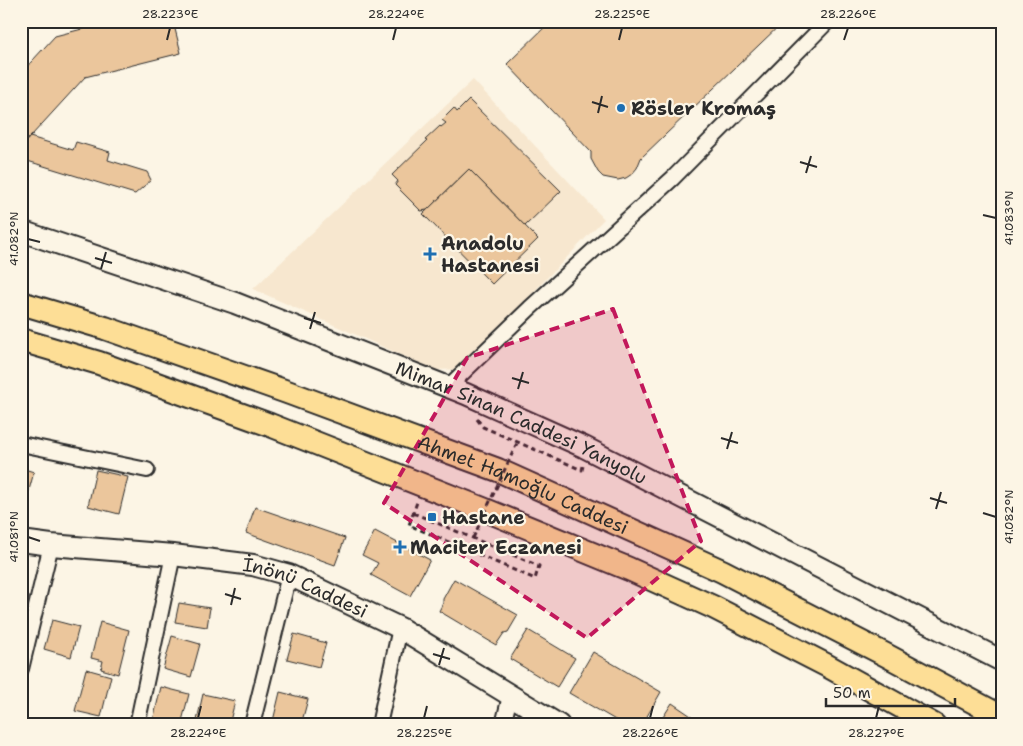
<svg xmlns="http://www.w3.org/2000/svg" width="1023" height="746" viewBox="0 0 1023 746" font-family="'Shantell Sans',sans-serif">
	<rect width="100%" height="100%" fill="#fcf5e5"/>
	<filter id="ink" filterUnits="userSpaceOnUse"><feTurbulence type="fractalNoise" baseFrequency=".02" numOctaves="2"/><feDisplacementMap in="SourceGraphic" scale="10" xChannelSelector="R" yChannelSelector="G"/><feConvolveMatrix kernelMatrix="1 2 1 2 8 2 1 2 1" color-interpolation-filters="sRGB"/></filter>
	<g filter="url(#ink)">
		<polygon fill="#f7e7cf" points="473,80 604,219 459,369 435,370 253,289"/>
		<g fill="#ebc69c" stroke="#2b2b2b">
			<polygon points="113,21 173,21 181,53 85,77 21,147 21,73 55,36"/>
			<polygon points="551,21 784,21 641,158 637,168 632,174 626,178 618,180 603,177 598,172 591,159 591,152 507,64"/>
			<polygon points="469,100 561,191 525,226 469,169 427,210 421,211 395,185 398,181 392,175 427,141 425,140 440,126 441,127 446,123 442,120 454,108 457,112"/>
			<polygon points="30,137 73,150 76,142 110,152 108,160 147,172 151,180 135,194 21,159 21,147"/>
			<polygon points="469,169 538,239 492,284 423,214"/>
			<polygon points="21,468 34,472 26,501 21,500"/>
			<polygon points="96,470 128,477 119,514 88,506"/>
			<polygon points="255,507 345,538 335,565 246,533"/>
			<polygon points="375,531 430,560 410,596 371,575 378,563 362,555"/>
			<polygon points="454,579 518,615 508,632 504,633 496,645 439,611 443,603 443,599"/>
			<polygon points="179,603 210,608 207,627 175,622"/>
			<polygon points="52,620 79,627 71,657 44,649"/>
			<polygon points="100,622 129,630 118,674 101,669 103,661 91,658"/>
			<polygon points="528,630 575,658 557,687 510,659"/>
			<polygon points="294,634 326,643 319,667 287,659"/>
			<polygon points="172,636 200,644 191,677 163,669"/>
			<polygon points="593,652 661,692 642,725 624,725 569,693"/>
			<polygon points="86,669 111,676 101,717 75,711"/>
			<polygon points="161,687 189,694 181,725 152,725"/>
			<polygon points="280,692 308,699 301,725 272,725"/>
			<polygon points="203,694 235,701 229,725 196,725"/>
			<polygon points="672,703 703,724 703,725 658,725"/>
		</g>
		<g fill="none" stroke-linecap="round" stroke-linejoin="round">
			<g stroke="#2b2b2b" stroke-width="18">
				<g id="minor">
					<polyline points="448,387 530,308 673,178 828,21"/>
					<polyline points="21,444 147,470"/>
					<polyline points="21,669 51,545"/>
					<polyline points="137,725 173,555"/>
					<polyline points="252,725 289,575"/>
					<polyline points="379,725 400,628"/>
					<polyline points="503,725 510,696"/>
				</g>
			</g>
			<g stroke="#2b2b2b" stroke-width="24">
				<g id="secondary">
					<path id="s1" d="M 21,231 L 235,303 L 466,394 L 584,447 L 1002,661"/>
					<path id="s2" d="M 21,541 L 51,545 L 173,555 L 253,565 L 289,575 L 400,628 L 559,725"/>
				</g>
			</g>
			<g stroke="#2b2b2b" stroke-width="26">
				<g id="trunk">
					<path id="s3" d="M 21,303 L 105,328 L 287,392 L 498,470 L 722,571 L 884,654 L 1002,717"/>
					<polyline points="21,340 99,363 270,425 483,509 629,569 713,607 826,665 934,725"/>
				</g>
			</g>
			<g stroke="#2b2b2b" stroke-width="3" stroke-dasharray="5 4" stroke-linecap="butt">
				<polyline points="477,419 483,427 582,470 583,466"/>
				<polyline points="413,513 539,566 535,579 409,525 417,502"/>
			</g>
			<use href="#minor" stroke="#fcf5e5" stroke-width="14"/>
			<use href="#secondary" stroke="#fcf5e5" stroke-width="20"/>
			<use href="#trunk" stroke="#fdde96" stroke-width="22"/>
			<polyline stroke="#2b2b2b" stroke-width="3" stroke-dasharray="5 4" stroke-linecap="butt" points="473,538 518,441"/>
		</g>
	</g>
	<path fill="#c2185b" fill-opacity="0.2" stroke="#c2185b" stroke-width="4" stroke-dasharray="10 6" stroke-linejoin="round" d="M 613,309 L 701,541 L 587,638 L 384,503 L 467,358 Z"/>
	<path fill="none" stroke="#2b2b2b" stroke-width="2" d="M 167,40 L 170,28M 393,40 L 396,28M 619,40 L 622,28M 844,40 L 848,28M 592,102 L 608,107M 598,113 L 602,96M 800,162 L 817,167M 806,173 L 811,156M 983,215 L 996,218M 28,239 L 40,242M 95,258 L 112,263M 101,269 L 106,252M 304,318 L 321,323M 310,329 L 315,312M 512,378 L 529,383M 518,389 L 523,372M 721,438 L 738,443M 727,449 L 732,432M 930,498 L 947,503M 936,509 L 941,492M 983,513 L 996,517M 28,537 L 40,541M 225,594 L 241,599M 231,605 L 235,588M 433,654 L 450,659M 439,665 L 444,648M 198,718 L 201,706M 424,718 L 427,706M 650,718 L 653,706M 876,718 L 879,706"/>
	<g fill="#1f6fb2" stroke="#fcf5e5" stroke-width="2">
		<circle cx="621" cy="108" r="5"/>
		<path d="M427.5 246.5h5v5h5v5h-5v5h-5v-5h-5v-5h5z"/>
		<rect x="427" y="512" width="10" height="10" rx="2.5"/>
		<path d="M397.5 539.5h5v5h5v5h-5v5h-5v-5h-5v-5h5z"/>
	</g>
	<g text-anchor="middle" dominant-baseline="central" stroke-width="4.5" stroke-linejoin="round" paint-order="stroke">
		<g font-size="19" font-weight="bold" fill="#2b2b2b" stroke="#fcf5e5" text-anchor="start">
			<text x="631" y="108">Rösler Kromaş</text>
			<text x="441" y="243">Anadolu<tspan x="441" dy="22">Hastanesi</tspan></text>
			<text x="442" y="517">Hastane</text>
			<text x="410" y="547">Maciter Eczanesi</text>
		</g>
		<g font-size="19" fill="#2b2b2b" stroke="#fcf5e5">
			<text stroke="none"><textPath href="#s1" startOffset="536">Mimar Sinan Caddesi Yanyolu</textPath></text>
			<text stroke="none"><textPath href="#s3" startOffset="534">Ahmet Hamoğlu Caddesi</textPath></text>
			<text stroke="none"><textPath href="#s2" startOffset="290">İnönü Caddesi</textPath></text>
		</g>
	</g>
	<rect width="1023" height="746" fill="none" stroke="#fcf5e5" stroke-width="55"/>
	<path d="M826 698v8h129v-8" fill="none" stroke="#2b2b2b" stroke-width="2.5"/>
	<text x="833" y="698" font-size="15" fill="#2b2b2b" stroke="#fcf5e5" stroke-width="4" paint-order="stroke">50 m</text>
	<rect x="28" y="28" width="968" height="690" fill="none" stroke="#2b2b2b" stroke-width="2"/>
	<g font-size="12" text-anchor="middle" fill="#2b2b2b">
		<text x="170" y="18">28.223°E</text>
		<text x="396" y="18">28.224°E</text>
		<text x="622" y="18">28.225°E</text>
		<text x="848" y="18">28.226°E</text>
		<text transform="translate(1009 218) rotate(-90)" y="4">41.083°N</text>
		<text transform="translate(14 239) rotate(-90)" y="4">41.082°N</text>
		<text transform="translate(1009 517) rotate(-90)" y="4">41.082°N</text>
		<text transform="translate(14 537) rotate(-90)" y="4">41.081°N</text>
		<text x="198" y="737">28.224°E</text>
		<text x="424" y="737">28.225°E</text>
		<text x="650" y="737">28.226°E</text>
		<text x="876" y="737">28.227°E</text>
	</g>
</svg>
